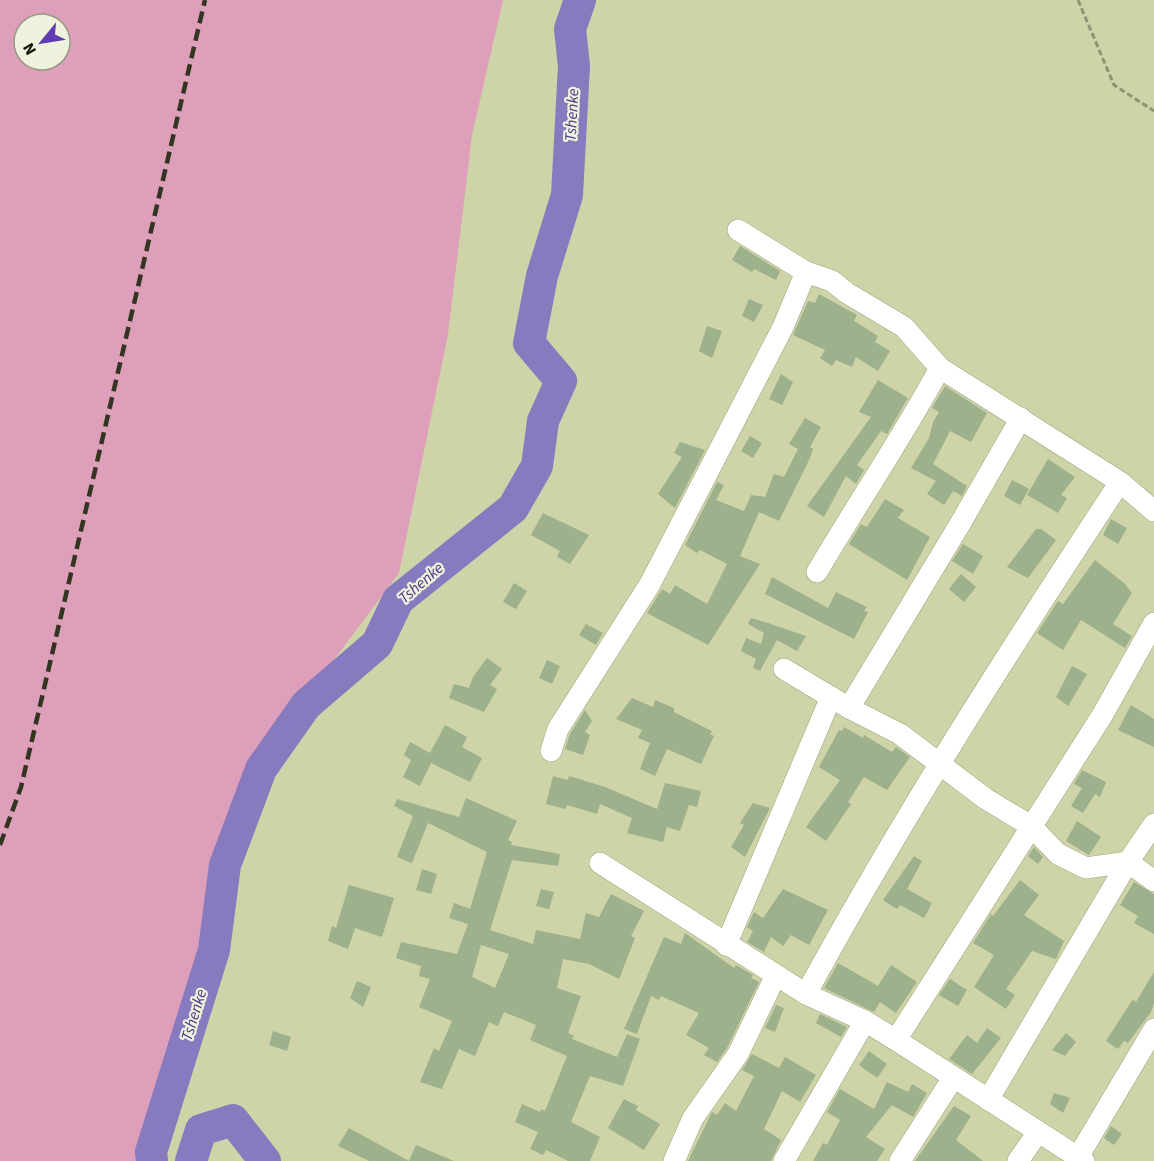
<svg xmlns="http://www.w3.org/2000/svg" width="1154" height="1161" viewBox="0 0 1154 1161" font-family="'Source Sans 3',sans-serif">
	<rect width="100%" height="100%" fill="#cfd3a8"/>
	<path fill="#dd9fba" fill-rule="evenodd" d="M 0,0 L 503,0 L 472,135 L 448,334 L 399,573 L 300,705 L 194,993 L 166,1161 L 0,1161 ZM 24,24 L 60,24 L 60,60 L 24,60 Z"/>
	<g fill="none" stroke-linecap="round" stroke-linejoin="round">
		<g stroke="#877abe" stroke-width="32">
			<polyline points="152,1161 151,1152 214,950 225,865 261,769 306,705 377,644 398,600 513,508 537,466 543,421 561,381 529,343 542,276 567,195 574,66 570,29 580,0"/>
			<polyline points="191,1161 201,1130 233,1120 265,1161"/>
		</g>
	</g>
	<g fill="#9cb18c" fill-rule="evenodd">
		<polygon points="740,246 780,271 776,280 754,269 752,272 732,260"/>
		<polygon points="819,294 857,315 854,321 878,336 875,342 890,351 878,371 856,357 852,367 836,360 832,366 820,358 825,350 793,335 808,301 815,303"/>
		<polygon points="749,299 763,305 754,322 742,316"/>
		<polygon points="707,326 722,331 712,358 699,351"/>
		<polygon points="781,374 793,382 782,405 769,399"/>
		<polygon points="878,380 908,398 887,434 881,431 857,465 864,470 856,484 846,476 824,517 807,506 871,417 859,412"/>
		<polygon points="945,386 987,413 971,442 950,431 933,464 967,486 962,496 953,491 944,505 927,494 936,481 911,468 929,438 933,422 939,412 932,408"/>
		<polygon points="805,418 821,427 810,447 813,449 810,458 779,521 759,512 740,556 760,564 708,645 647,613 662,589 670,594 675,585 707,604 727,564 700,550 697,553 685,545 717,482 724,485 716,500 744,511 751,495 765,497 774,474 784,477 798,449 789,444"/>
		<polygon points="750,436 762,443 753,458 741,451"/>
		<polygon points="680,442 705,450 675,508 658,494 682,457 674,453"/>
		<polygon points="1048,459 1075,477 1061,495 1067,498 1058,513 1027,495"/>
		<polygon points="1012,480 1029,489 1020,505 1004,496"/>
		<polygon points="885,499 904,510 898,518 930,537 907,580 849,544 861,524 867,527"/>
		<polygon points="543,513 589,535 570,564 557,557 560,551 531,535"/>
		<polygon points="1111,519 1127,528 1118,544 1103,535"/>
		<polygon points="1036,529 1041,529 1056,540 1028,578 1007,567"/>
		<polygon points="963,544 983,556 973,574 952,561"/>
		<polygon points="1095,560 1124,583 1132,593 1113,624 1132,636 1125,648 1081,620 1063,650 1037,633 1058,601 1063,604"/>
		<polygon points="961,574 976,587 964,602 949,589"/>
		<polygon points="772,577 828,608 836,592 867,607 864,611 868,612 854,639 765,594"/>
		<polygon points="514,583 527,591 516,609 503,602"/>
		<polygon points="751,618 768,623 806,636 797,651 777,640 760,671 753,668 756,659 741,651 746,638 761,644 764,633 748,624"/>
		<polygon points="586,624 603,633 596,645 579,635"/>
		<polygon points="487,658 502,669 490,685 497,689 484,712 449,698 454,684 469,688 473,677"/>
		<polygon points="547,660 560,666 552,684 539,678"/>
		<polygon points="1072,666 1087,674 1068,706 1056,697"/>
		<polygon points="632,698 653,707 655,700 674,708 674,712 712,731 710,734 714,736 701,764 667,749 655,776 640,769 650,743 638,738 642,730 616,719"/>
		<polygon points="1131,705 1154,719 1154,747 1118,730"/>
		<polygon points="585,710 592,721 585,732 590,735 583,755 565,749 570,734"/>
		<polygon points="445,725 467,737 462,747 482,758 470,782 431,763 420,786 403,777 411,760 404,755 410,742 430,753"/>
		<polygon points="844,727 863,738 864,735 892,752 896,747 910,757 887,790 864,777 848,802 851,804 826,841 806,827 840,780 819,767 839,730 842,731"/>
		<polygon points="1082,770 1106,782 1100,797 1095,794 1083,813 1071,806 1082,788 1074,784"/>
		<polygon points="553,776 568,780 569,776 605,787 657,809 665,783 701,791 697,807 689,805 680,831 667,827 663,842 627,833 632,818 600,804 597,814 567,805 566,809 546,804"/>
		<path d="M 466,798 L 517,821 L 508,840 L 512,842 L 511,845 L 560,854 L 558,866 L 512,860 L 490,930 L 533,944 L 536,930 L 580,939 L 586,913 L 599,917 L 611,894 L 644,911 L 631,936 L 635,938 L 619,979 L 589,964 L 563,959 L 557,988 L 581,996 L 568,1033 L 574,1036 L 572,1039 L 617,1057 L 627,1034 L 640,1039 L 623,1086 L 590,1076 L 571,1122 L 600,1137 L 590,1161 L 568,1161 L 546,1150 L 543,1155 L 530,1149 L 538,1132 L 515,1122 L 522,1104 L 540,1112 L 541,1109 L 545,1111 L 567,1056 L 530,1040 L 536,1025 L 504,1012 L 498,1026 L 489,1022 L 475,1056 L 459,1049 L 442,1089 L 420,1082 L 434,1048 L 439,1051 L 452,1021 L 419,1007 L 430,979 L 419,976 L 421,966 L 396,958 L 401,942 L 457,954 L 468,924 L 449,918 L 454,903 L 470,909 L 487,852 L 428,823 L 412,863 L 397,857 L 413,816 L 394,806 L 397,799 L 459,817 ZM 481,945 L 509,954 L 495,988 L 472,977 Z"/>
		<polygon points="753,803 770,808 745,857 731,847 744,825 740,823"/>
		<polygon points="1077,821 1101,837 1089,855 1066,841"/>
		<polygon points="1034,847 1043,857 1038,864 1028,856"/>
		<polygon points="914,856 922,861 907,889 932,903 924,918 900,905 897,909 883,900"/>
		<polygon points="422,869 437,874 431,894 416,890"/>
		<polygon points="1020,880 1039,895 1024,915 1064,941 1056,959 1032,951 1006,989 1015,995 1006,1009 974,987 994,955 973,943 991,914 993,916"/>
		<polygon points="1134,882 1154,894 1154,934 1134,923 1138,916 1120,905"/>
		<polygon points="349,885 394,898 382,937 355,928 348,949 328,941 332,926 336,928"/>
		<polygon points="541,889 554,892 549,909 536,906"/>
		<polygon points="783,889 828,910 809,945 791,935 783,946 771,937 764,952 747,942 753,931 747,927 754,912 763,918"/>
		<polygon points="685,933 734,968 736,965 753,975 751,978 759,982 727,1048 717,1062 704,1055 709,1048 686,1035 699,1013 661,996 659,1000 651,996 637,1034 624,1029 664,937 681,944"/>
		<polygon points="838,963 878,986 891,965 917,982 896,1013 880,1002 874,1012 824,988"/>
		<polygon points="1154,972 1154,1003 1151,1012 1128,1043 1124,1041 1118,1049 1106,1041 1133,999 1136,1002"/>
		<polygon points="950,979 967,990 958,1006 939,995"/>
		<polygon points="357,981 371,987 363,1007 350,998"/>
		<polygon points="776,1005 784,1008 775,1032 765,1028"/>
		<polygon points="820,1014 847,1027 841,1037 816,1023"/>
		<polygon points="987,1028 1001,1038 972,1074 949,1059 967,1035 977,1043"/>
		<polygon points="273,1031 291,1037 287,1051 269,1045"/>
		<polygon points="1066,1033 1076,1042 1065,1056 1052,1050"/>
		<polygon points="869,1051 887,1064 877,1078 859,1065"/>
		<polygon points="752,1054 779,1068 785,1057 816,1075 800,1102 782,1091 764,1129 781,1140 771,1161 688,1161 712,1112 717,1115 725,1103 736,1111 754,1076 742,1070"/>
		<polygon points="887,1082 908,1092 912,1084 927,1093 913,1117 892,1105 866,1137 885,1149 877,1161 813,1161 823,1143 827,1145 840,1120 827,1112 840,1089 874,1109"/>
		<polygon points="1054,1093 1070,1098 1063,1113 1050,1104"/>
		<polygon points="624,1099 638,1106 636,1110 660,1124 644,1150 608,1128"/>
		<polygon points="954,1106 971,1116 956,1140 983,1161 915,1161"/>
		<polygon points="1111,1126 1122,1134 1114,1145 1104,1138"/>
		<polygon points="349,1128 409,1161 416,1145 454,1161 369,1161 338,1146"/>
	</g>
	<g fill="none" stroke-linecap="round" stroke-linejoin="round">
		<g stroke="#9ea279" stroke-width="22">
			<g id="minor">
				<polyline points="738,230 806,272"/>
				<path d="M 817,572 C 857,504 902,438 940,368"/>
				<polyline points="784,669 849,708 900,734 986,799 1031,826 1058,854 1086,868 1128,862 1154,881"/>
				<polyline points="849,708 960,524 1021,418"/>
				<polyline points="551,751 558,729 650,584 783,327 806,272 832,281 847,293 904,327 940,368 1120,482 1154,511"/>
				<polyline points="600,863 806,994 865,1021 896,1040 1084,1161"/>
				<polyline points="726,945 831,697"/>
				<path d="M 806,994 C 902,818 1010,649 1120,482"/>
				<polyline points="896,1040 1103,714 1154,623"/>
				<polyline points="988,1100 1128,862 1154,824"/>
				<polyline points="1078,1157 1154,1029"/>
				<polyline points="674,1161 693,1118 738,1054 776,975"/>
				<polyline points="784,1161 865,1021"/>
				<polyline points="900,1161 953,1078"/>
				<polyline points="1018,1161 1038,1132"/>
			</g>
		</g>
		<polyline stroke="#909371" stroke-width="3" stroke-dasharray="6 3" stroke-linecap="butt" points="1078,0 1114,85 1154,111"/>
		<use href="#minor" stroke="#fff" stroke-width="21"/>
		<polyline stroke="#333521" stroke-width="4.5" stroke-dasharray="12 6" stroke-linecap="butt" points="0,845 21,787 205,0"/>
	</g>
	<g text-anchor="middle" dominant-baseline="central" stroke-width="4.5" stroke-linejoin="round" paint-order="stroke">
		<g font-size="16" font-style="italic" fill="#4b3587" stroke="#eff2dc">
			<text transform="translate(572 115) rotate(-87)">Tshenke</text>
			<text transform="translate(421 583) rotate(-41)">Tshenke</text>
			<text transform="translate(194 1015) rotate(-73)">Tshenke</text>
		</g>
	</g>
	<g transform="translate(42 42) rotate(240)"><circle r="28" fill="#eff2dc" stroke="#979986" stroke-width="1.5"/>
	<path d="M0-4.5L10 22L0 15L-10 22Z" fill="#5f3ab2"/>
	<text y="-9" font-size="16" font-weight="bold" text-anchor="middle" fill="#131405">N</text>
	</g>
</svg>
